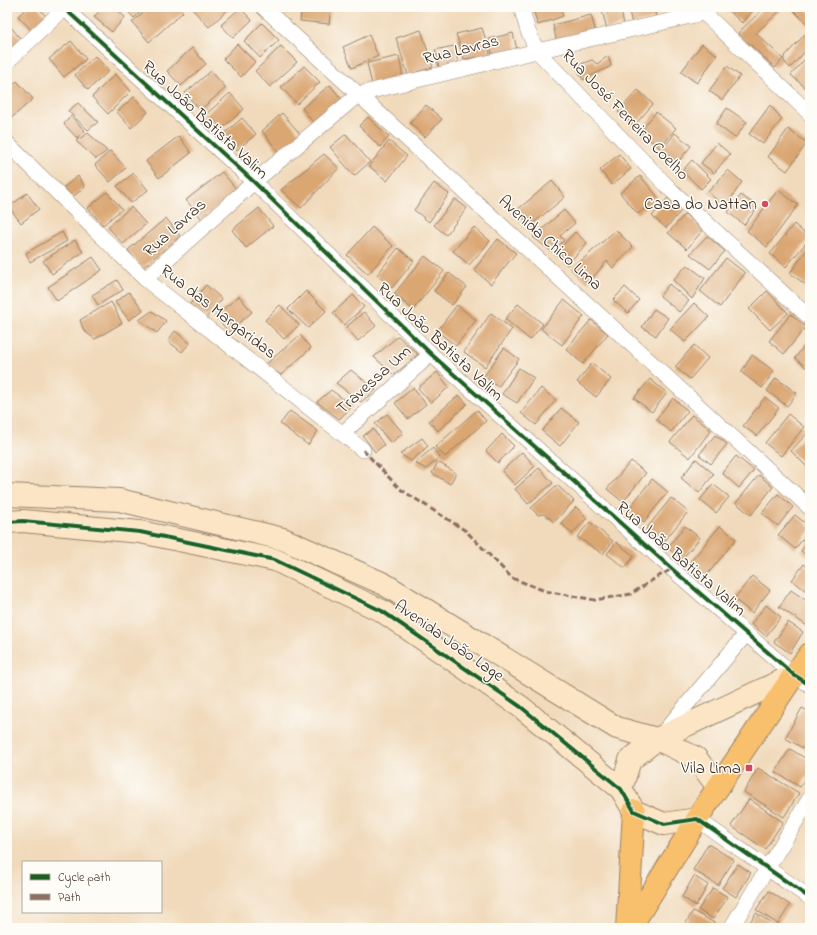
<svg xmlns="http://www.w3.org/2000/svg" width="817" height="935" viewBox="0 0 817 935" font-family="'Indie Flower',sans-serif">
	<rect width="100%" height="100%" fill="#fdfcf7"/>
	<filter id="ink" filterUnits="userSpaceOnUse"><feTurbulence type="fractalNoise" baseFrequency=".025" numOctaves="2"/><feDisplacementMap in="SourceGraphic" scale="8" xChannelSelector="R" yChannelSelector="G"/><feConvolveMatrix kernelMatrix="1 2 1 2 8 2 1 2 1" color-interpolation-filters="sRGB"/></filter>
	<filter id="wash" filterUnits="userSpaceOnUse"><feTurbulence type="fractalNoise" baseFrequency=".012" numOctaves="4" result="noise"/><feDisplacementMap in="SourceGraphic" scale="16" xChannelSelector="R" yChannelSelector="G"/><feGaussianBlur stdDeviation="0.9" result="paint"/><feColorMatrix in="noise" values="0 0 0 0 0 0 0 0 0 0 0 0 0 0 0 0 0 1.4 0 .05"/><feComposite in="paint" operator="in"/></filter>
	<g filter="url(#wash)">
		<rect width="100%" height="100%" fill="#f1dabb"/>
		<g id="blocks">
			<g fill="#daa672">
				<polygon points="28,7 38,7 49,20 34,33 18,16"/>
				<polygon points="103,7 114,7 125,17 112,32 94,17"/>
				<polygon points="124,7 146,7 134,18"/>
				<polygon points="150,7 179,7 183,12 149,42 132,22"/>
				<polygon points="197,7 231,7 209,27 193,10"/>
				<polygon points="302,7 331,7 329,24 300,21"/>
				<polygon points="487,7 501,7 488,11"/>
				<polygon points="532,7 560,7 563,16 538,25"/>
				<polygon points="601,7 620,7 624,24 607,29"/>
				<polygon points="628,7 654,7 656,18 632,24"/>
				<polygon points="692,7 718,7 718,10 692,11"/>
				<polygon points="729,7 756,7 742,23 727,9"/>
				<polygon points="765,7 784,7 756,33 783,59 775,68 738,33"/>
				<polygon points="790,7 803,7 810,14 810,27"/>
				<polygon points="240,8 252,20 233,38 221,25"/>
				<polygon points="591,15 596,33 557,43 553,25"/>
				<polygon points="262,23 279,40 260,58 244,41"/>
				<polygon points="10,26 23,42 12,52 7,46 7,29"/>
				<polygon points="482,28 492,60 479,63 477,57 464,59 456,34"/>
				<polygon points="421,30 433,67 408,75 396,38"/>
				<polygon points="808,31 810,33 810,46 790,68 784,61 784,57"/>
				<polygon points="513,33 518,54 493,59 489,39"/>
				<polygon points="369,35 378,56 352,68 343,47"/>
				<polygon points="71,41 86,59 64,77 49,59"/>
				<polygon points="237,44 255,62 241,77 223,59"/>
				<polygon points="702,44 717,55 697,83 681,72"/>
				<polygon points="281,46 297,62 270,87 255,71"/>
				<polygon points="454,46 459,66 440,71 435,50"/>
				<polygon points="192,48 206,64 181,86 167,71"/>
				<polygon points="810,53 810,88 808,90 791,75"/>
				<polygon points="95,56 109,71 88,90 75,75"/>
				<polygon points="399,56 403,78 372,85 367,63"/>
				<polygon points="608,56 611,66 583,80 576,66 592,60 597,64"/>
				<polygon points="304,66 320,82 297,104 281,87"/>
				<polygon points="727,66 740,76 722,100 709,91"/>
				<polygon points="211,71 226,88 200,110 185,93"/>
				<polygon points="115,74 131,91 108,114 92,97"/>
				<polygon points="17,81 33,99 7,122 7,90"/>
				<polygon points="330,85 344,102 316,126 302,108"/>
				<polygon points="638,90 653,104 634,126 618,112"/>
				<polygon points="230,93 244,109 218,132 204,116"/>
				<polygon points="134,97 148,112 131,128 117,112"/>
				<polygon points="78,103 98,122 88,130 68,111"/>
				<polygon points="426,105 442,119 425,137 410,123"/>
				<polygon points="770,105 782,119 763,144 749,134"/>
				<polygon points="727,108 747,122 735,138 716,124"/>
				<polygon points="656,112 676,128 660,148 640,132"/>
				<polygon points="282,113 301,135 279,153 262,131"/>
				<polygon points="71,116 85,131 77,138 64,124"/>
				<polygon points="368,117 389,137 380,147 359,126"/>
				<polygon points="242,118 256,134 237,150 223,135"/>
				<polygon points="788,129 807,143 787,171 768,157"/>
				<polygon points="88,133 107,151 96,159 76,141"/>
				<polygon points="675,133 691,146 677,163 662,150"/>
				<polygon points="346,134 370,162 354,176 330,147"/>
				<polygon points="179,136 191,153 159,178 146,161"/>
				<polygon points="389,141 407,156 387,181 369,166"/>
				<polygon points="717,143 730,154 714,173 701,163"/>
				<polygon points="110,151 126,168 110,182 95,165"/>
				<polygon points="324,154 339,168 301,208 281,190"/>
				<polygon points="619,154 631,169 612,185 600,170"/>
				<polygon points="692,160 711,179 701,189 682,171"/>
				<polygon points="728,170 742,182 725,207 708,192"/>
				<polygon points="222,172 237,190 202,219 186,200"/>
				<polygon points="134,173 148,190 131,203 117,186"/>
				<polygon points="78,176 85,187 70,199 60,190"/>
				<polygon points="640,176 658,197 638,214 620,193"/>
				<polygon points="552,181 565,197 530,226 517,210"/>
				<polygon points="434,183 449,194 429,222 414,210"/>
				<polygon points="778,190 798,205 767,247 747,231"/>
				<polygon points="107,192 122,209 103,225 88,208"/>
				<polygon points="27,193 39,209 21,223 9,207"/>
				<polygon points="741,195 758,207 744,225 728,212"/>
				<polygon points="668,198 682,210 666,228 652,216"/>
				<polygon points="455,199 467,208 446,235 434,225"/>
				<polygon points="131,207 146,224 123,244 108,227"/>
				<polygon points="259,208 273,226 246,248 232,230"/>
				<polygon points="564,210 575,223 560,236 564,240 552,252 533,237"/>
				<polygon points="685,214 703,230 687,249 668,233"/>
				<polygon points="166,218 180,236 142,268 128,250"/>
				<polygon points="794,224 810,238 786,267 770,254"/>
				<polygon points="372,227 393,246 368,274 347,255"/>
				<polygon points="474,227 490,241 469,265 453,251"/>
				<polygon points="616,230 633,247 613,268 607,261 588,283 572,269"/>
				<polygon points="62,232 67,241 30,262 26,253"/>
				<polygon points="575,232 587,243 567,265 555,254"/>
				<polygon points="707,236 725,251 710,269 690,254"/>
				<polygon points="498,239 516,253 491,284 474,270"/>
				<polygon points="75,240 83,252 52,274 43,261"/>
				<polygon points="810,246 810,279 806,285 790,273"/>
				<polygon points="398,248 414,261 392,288 377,275"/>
				<polygon points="425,256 444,271 413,310 394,294"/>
				<polygon points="93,257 102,270 57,301 48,287"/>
				<polygon points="726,258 745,273 720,307 700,291"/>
				<polygon points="687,265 705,278 692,299 673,280"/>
				<polygon points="449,273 467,287 452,305 434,291"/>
				<polygon points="117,280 123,290 98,305 92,295"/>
				<polygon points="669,284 689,301 679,312 660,296"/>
				<polygon points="206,285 222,299 206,318 190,304"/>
				<polygon points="625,287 639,300 628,313 613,300"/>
				<polygon points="306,291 326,311 308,328 288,309"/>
				<polygon points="767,291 788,313 770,330 749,309"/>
				<polygon points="129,292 143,310 129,320 115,302"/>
				<polygon points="353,295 364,307 344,325 333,313"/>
				<polygon points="239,296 252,312 229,332 215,316"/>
				<polygon points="564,300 584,316 562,345 541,329"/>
				<polygon points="111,302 122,323 95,339 84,331 80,320"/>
				<polygon points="694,303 709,317 685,342 670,329"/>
				<polygon points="518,304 543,324 530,340 505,319"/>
				<polygon points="280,305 299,325 284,339 265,320"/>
				<polygon points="457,305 476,320 456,346 437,331"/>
				<polygon points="654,309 668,318 656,336 642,327"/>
				<polygon points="152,311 166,321 157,333 139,320"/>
				<polygon points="364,312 376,326 358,341 346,327"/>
				<polygon points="491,313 512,329 485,367 464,352"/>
				<polygon points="791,314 806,327 784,354 769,341"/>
				<polygon points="591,320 608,334 583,364 566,349"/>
				<polygon points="175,331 190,343 182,352 168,341"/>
				<polygon points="300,335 311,348 281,375 265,365"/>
				<polygon points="398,336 418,354 394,375 374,357"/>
				<polygon points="810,338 810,365 807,368 795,358"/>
				<polygon points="694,345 708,358 690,379 675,367"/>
				<polygon points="504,348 519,359 498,387 484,376"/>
				<polygon points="752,355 774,371 762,388 741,372"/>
				<polygon points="592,363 611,379 596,397 577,382"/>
				<polygon points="519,368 534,378 517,403 502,394"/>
				<polygon points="351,370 376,390 361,402 336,383"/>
				<polygon points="437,372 449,387 431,403 418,388"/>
				<polygon points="776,378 797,393 787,406 767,391"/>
				<polygon points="650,379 667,393 652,412 634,398"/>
				<polygon points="413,388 426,404 408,419 395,403"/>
				<polygon points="541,388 556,400 536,425 521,413"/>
				<polygon points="331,390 353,406 339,419 317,402"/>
				<polygon points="459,395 467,404 438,431 429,421"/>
				<polygon points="765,397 779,408 757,436 743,426"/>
				<polygon points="673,398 688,411 671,432 656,419"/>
				<polygon points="561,408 579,422 560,446 542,431"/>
				<polygon points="477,410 486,421 445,457 435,447"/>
				<polygon points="290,411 318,431 308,445 280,424"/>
				<polygon points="387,414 403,433 391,443 375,424"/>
				<polygon points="788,414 804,427 781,456 765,443"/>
				<polygon points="692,415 711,430 690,458 670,442"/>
				<polygon points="373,429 384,445 375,452 363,436"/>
				<polygon points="810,430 810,464 807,467 791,451"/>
				<polygon points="502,434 514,446 498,463 486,451"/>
				<polygon points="715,435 727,444 711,464 699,455"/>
				<polygon points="422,438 428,446 411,461 400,454"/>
				<polygon points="433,448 440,457 426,469 415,463"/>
				<polygon points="522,452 535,466 515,485 502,471"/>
				<polygon points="736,456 754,470 739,488 722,473"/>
				<polygon points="696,459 714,474 699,493 681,478"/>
				<polygon points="631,461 646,473 623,502 607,489"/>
				<polygon points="438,462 456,473 450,484 432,473"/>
				<polygon points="539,468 553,483 528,504 515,489"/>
				<polygon points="759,475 773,487 751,515 736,503"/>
				<polygon points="652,479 668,492 644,522 628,510"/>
				<polygon points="713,484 729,497 716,513 700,500"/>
				<polygon points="557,485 574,501 554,522 544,514 538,515 531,508"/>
				<polygon points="778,494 793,507 778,526 762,513"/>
				<polygon points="671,498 688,512 663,543 646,529"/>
				<polygon points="576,507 587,518 572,534 561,523"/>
				<polygon points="795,515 810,527 810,530 795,549 778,535"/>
				<polygon points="590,522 613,541 603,554 577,537"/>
				<polygon points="685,526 700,538 682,559 667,548"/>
				<polygon points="720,526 736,539 703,580 686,567"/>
				<polygon points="810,539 810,558 801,551"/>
				<polygon points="616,542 634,556 625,568 607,554"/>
				<polygon points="804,564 810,569 810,594 792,580"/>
				<polygon points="752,576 770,590 752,613 734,599"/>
				<polygon points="791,590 810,603 810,625 809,627 779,607"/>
				<polygon points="766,605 781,617 766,636 751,624"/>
				<polygon points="788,622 803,632 790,653 774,642"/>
				<polygon points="802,708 810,712 810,752 785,738"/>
				<polygon points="790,749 810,761 810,771 800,787 775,772"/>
				<polygon points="758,768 799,793 784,817 744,792"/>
				<polygon points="749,799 783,822 765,849 731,826"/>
				<polygon points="708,844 734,860 718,885 693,870"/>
				<polygon points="738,864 751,873 736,897 722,888"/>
				<polygon points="694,876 708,885 696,906 682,897"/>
				<polygon points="713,888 728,897 713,919 698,910"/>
				<polygon points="769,891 790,905 778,924 756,910"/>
				<polygon points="693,911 718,925 716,928 683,928"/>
				<polygon points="756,913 777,927 776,928 746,928"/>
			</g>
		</g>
	</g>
	<g filter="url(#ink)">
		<use href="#blocks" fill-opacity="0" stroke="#96826c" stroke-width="1"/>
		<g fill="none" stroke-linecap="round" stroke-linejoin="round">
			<g stroke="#96826c" stroke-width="16">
				<g id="street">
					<polyline points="63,7 254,182 431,354 672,569 794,675 810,685"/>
					<polyline points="263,7 810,508"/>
					<polyline points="521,7 528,31 537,51 672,191 810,318"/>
					<polyline points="7,62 66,7"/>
					<polyline points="7,143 145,279 363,450"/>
					<polyline points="145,279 254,182 359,94 537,51 704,13 810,114"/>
					<polyline points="343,433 431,354"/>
					<polyline points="662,734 746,634"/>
					<polyline points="697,819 810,898"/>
					<polyline points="731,928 810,798"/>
				</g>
			</g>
			<g stroke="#96826c" stroke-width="24">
				<g id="secondary">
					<polyline points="7,495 119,500 283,539 384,584 617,728 657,739 696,758 718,787"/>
					<polyline points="7,522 23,521 140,532 275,560 382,611 521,707 621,789 634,811 664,824 697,819"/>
					<polyline points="621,789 630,760 657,739 794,675"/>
				</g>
			</g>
			<g stroke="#96826c" stroke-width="24">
				<g id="primary">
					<polyline points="627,928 634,811"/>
					<polyline points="630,928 708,802 794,675 810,654"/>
				</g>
			</g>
			<use href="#street" stroke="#fff" stroke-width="15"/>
			<use href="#secondary" stroke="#fce5c4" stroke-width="22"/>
			<use href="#primary" stroke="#f8bf6c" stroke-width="22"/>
			<polyline stroke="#8d6e63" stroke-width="3" stroke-dasharray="6 3" stroke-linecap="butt" points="363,450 400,489 466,531 512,578 545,591 595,600 631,594 657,577 672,569"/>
			<g stroke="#fdfcf7" stroke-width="6">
				<g id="cycleway">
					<polyline points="63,7 254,182 431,354 672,569 794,675 810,685"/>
					<polyline points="7,522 23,521 140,532 275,560 382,611 521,707 621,789 634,811 664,824 697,819 810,898"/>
				</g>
			</g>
			<use href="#cycleway" stroke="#1b5e20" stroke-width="4"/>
		</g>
	</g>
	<g fill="#d1495b" stroke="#fdfcf7" stroke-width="1.5">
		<circle cx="765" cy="204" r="4"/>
		<rect x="745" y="764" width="8" height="8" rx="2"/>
	</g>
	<g text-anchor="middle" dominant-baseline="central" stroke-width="3" stroke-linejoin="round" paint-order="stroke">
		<g font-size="17" fill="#3b2a1e" stroke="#fdfcf7">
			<text transform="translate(461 50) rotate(-14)">Rua Lavras</text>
			<text transform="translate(625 115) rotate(46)">Rua José Ferreira Coelho</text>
			<text transform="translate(205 120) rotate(43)">Rua João Batista Valim</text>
			<text transform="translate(175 228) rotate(-42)">Rua Lavras</text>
			<text transform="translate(550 243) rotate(42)">Avenida Chico Lima</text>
			<text transform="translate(218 312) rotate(38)">Rua das Margaridas</text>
			<text transform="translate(440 342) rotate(43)">Rua João Batista Valim</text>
			<text transform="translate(374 380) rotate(-42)">Travessa Um</text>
			<text transform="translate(681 559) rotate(41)">Rua João Batista Valim</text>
			<text transform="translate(449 641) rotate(35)">Avenida João Lage</text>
		</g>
		<g font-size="17" fill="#3b2a1e" stroke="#fdfcf7" text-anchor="end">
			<text x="757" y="204">Casa do Nattan</text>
			<text x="741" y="768">Vila Lima</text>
		</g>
	</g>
	<rect width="817" height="935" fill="none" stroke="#fdfcf7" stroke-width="24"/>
	<rect x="22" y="861" width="140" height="52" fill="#fdfcf7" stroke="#afa8a0"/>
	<rect x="30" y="874" width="20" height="6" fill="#1b5e20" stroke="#afa8a0"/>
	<text x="58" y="881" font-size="12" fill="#3b2a1e">Cycle path</text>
	<rect x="30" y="894" width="20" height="6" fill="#8d6e63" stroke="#afa8a0"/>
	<text x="58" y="901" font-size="12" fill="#3b2a1e">Path</text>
</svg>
